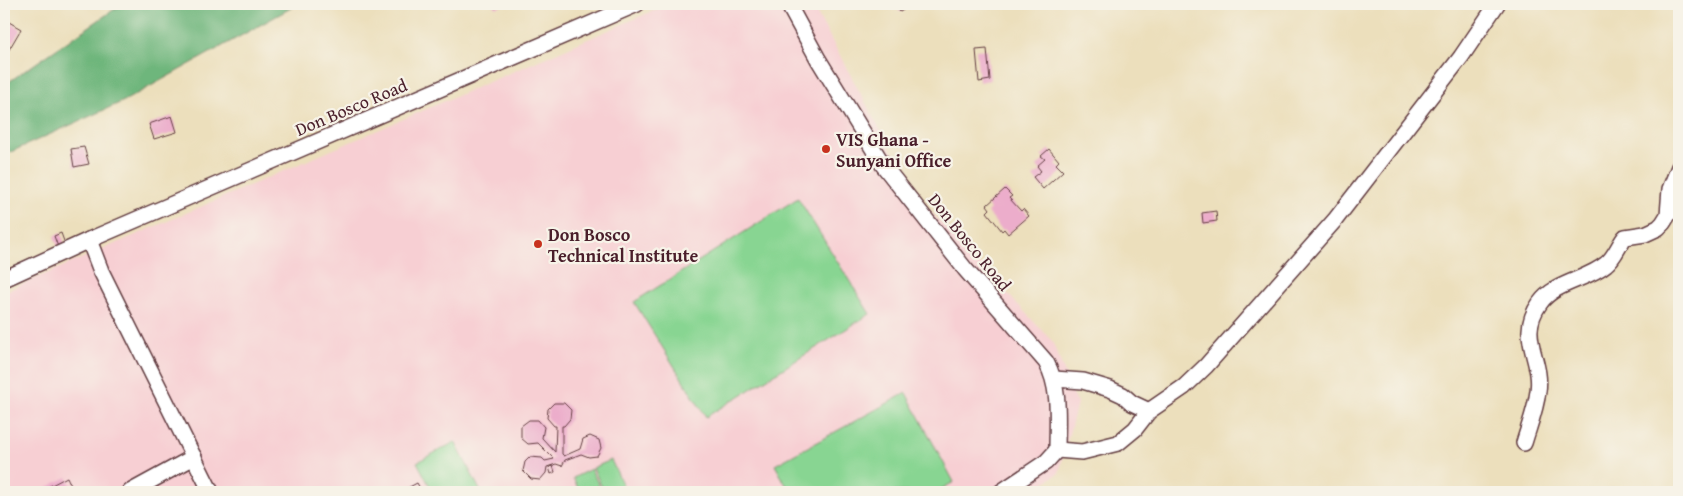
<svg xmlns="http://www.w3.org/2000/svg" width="1683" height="496" viewBox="0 0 1683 496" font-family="'Gentium Book Plus',serif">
	<rect width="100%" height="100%" fill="#f7f3e8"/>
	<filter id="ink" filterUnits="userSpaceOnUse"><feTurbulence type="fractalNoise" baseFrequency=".02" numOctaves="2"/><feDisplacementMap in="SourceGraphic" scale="10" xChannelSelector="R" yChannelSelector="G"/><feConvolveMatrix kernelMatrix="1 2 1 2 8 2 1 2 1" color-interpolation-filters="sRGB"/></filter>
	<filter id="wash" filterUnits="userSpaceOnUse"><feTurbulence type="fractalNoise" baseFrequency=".0096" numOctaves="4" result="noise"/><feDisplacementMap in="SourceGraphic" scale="20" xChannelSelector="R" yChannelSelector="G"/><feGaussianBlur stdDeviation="1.12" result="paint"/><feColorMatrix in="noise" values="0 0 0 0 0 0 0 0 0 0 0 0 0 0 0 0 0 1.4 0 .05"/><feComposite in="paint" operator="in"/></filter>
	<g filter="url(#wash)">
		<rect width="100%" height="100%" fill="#ecdfbc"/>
		<polygon fill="#f7cfd3" points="669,4 812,4 916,196 1052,341 1077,403 1059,473 1030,492 4,492 4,292"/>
		<g fill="#88d592" stroke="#697a5e">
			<polygon points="798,198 870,314 706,417 634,302"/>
			<polygon points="906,393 954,482 936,492 790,492 775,465"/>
			<polygon points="455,442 481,492 433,492 417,462"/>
			<polygon points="611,460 623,485 608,492 604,492 593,468"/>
			<polygon points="591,469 602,492 580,492 573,478"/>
		</g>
		<polygon fill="#6eb67c" stroke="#5c6a54" points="122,4 298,4 124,101 4,155 4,83 7,83"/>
		<g id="blocks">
			<g fill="#ecadcb">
				<polygon points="494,4 506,4 495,8"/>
				<polygon points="894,4 913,4 900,12"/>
				<polygon points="9,22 21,29 7,53 4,51 4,31"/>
				<polygon points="987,49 990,80 979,82 976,50"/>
				<polygon points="172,116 177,132 154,139 149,124"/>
				<polygon points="84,147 89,164 74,167 71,149"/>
				<polygon points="1049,149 1059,161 1056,164 1063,171 1043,189 1033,177 1041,171 1037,166 1045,159 1041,156"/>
				<polygon points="1005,189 1012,196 1009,198 1021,211 1023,209 1029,216 1008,234 1004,229 1002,231 987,212 990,209 987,205"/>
				<polygon points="1216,211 1217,221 1203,223 1202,213"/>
				<polygon points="4,215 8,225 4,227"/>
				<polygon points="61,233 65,244 58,247 54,236"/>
				<polygon points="554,403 564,403 571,410 570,419 564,426 562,426 562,454 564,456 580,449 583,439 590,436 599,440 601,448 597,456 589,457 581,454 565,460 562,466 556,464 547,467 546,473 540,480 531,479 523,471 525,462 530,457 542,458 545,461 554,459 538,443 528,444 521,438 521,426 529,420 538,420 544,427 542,438 555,452 556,426 554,426 547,418 548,409"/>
				<polygon points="553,466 555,472 551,474 549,467"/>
				<polygon points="67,477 74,492 50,492 48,487"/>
				<polygon points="417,483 422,492 400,492"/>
			</g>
		</g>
	</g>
	<g filter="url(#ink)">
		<use href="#blocks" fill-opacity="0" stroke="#623c41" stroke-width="1"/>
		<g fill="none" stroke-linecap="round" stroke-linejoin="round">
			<g stroke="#623c41" stroke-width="18">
				<g id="minor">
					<path d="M 788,4 L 818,59 L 883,165 L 965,269 L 1046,362 C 1061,389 1057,420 1057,450 L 1046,462 L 1001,492"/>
					<polyline points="4,279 89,240"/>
					<polyline points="1054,379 1083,381 1110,389 1123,395 1132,403 1149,411"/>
					<path d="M 1524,443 C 1529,426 1536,409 1538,391 C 1543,359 1516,336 1540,303 C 1555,282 1587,280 1606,264 C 1615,257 1618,246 1625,237 L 1645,234 L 1658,228 L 1663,223 L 1668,215 L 1670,189 L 1679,167"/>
					<polyline points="1057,450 1082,452 1118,443 1135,429 1149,411 1184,387 1206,366 1335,220 1461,57 1497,4"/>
					<polyline points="130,492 194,457"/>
					<polyline points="211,492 101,271 89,240 637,4"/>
				</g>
			</g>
			<use href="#minor" stroke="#fff" stroke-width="15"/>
		</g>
	</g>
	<g fill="#c8321e" stroke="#f7f3e8" stroke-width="2">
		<circle cx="826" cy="149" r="5"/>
		<circle cx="538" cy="244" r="5"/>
	</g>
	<g text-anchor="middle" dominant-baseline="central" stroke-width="4.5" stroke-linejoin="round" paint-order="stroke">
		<g font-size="18" fill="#4a1f2b" stroke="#f7f3e8">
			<text transform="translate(351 107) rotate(-23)">Don Bosco Road</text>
			<text transform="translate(970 242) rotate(51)">Don Bosco Road</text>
		</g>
		<g font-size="18" font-weight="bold" fill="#4a1f2b" stroke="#f7f3e8" text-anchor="start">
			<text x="836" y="139">VIS Ghana -<tspan x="836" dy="21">Sunyani Office</tspan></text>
			<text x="548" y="234">Don Bosco<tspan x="548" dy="21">Technical Institute</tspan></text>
		</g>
	</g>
	<rect width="1683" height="496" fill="none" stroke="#f7f3e8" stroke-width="20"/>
</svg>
